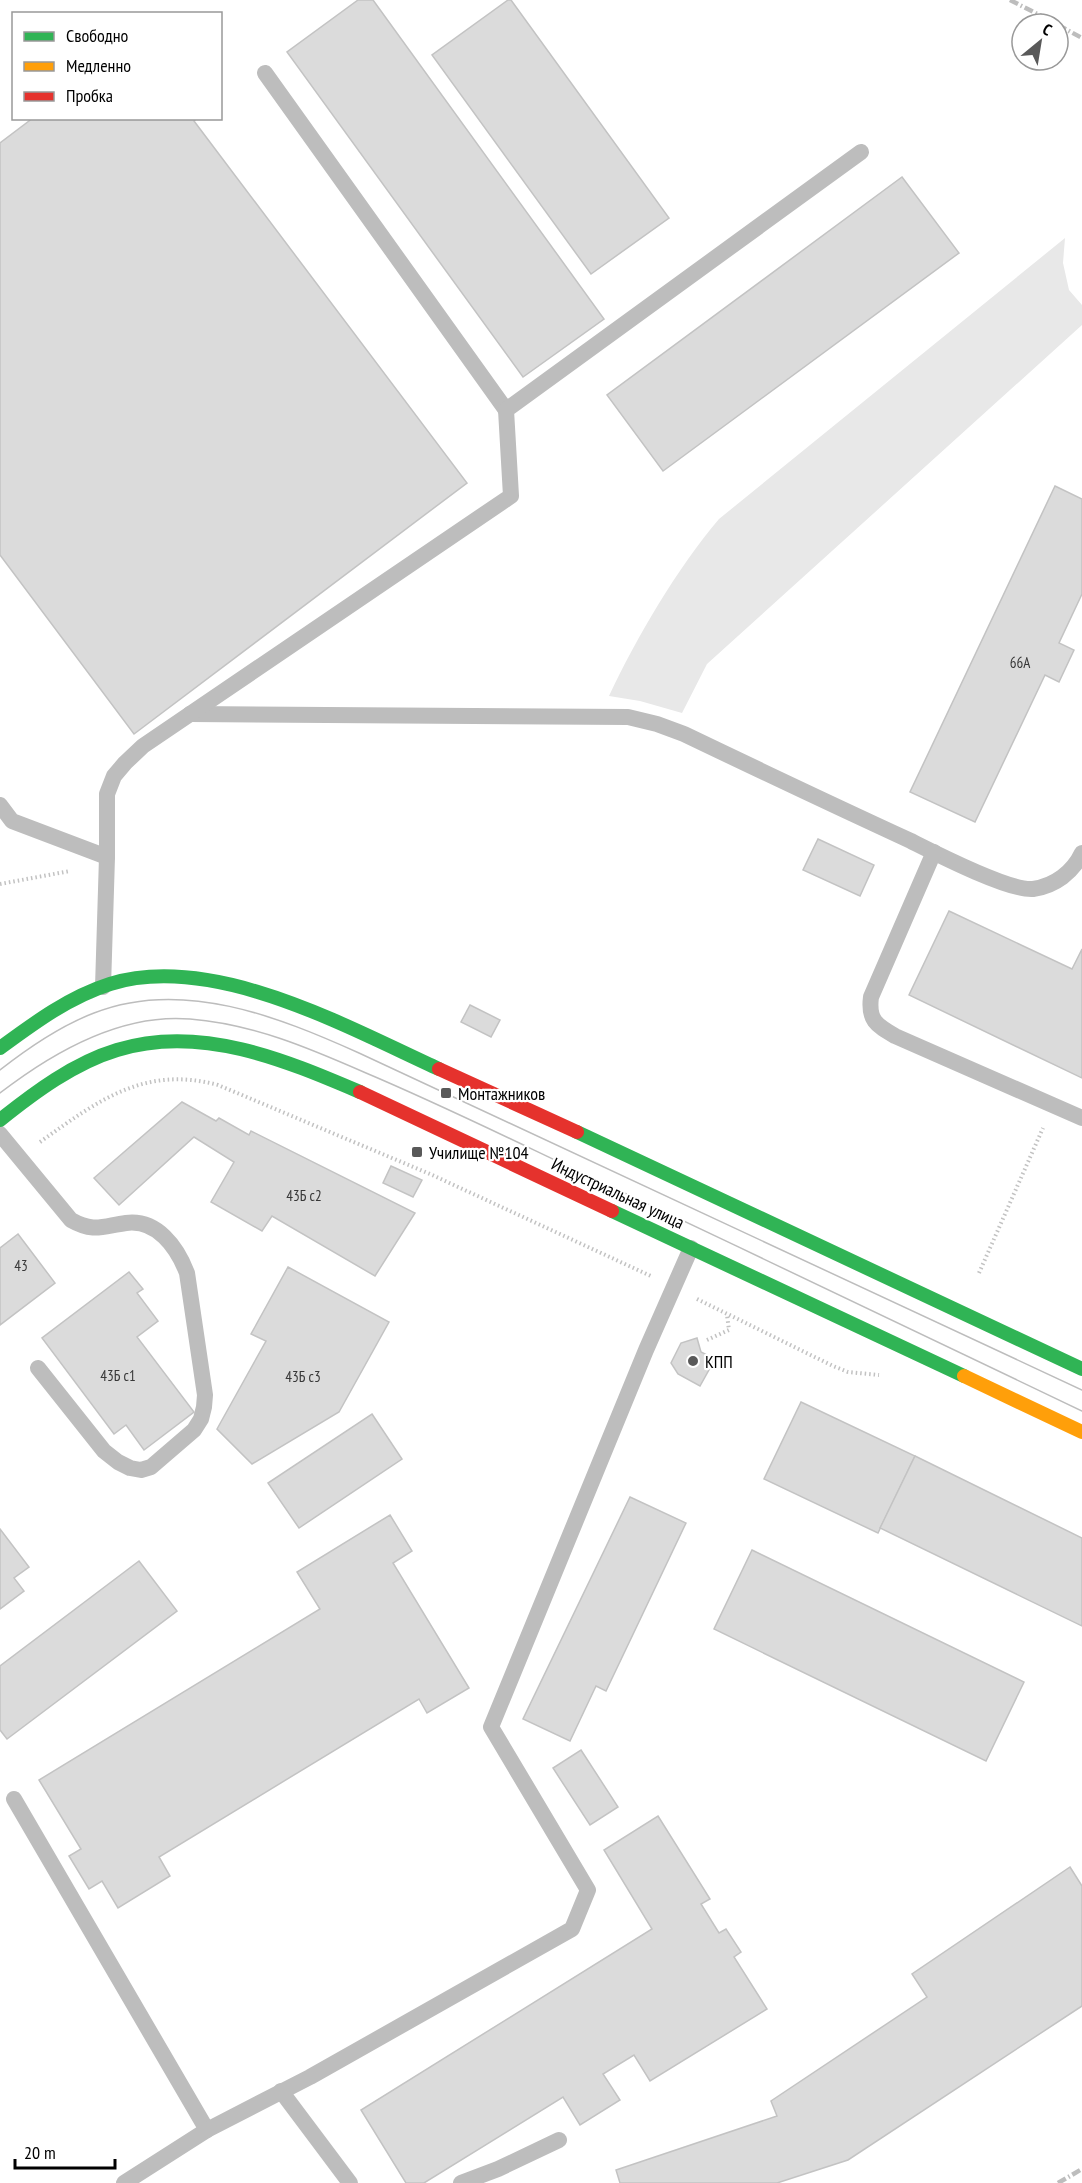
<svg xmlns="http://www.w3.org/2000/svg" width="1082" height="2183" viewBox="0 0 1082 2183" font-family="'PT Sans Narrow',sans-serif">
	<rect width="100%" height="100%" fill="#fff"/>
	<path fill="#e8e8e8" d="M 1065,238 L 1063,263 L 1069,290 L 1082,305 L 1082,325 L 707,664 L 682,713 L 640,701 L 609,696 C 636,638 678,567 719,519 Z"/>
	<g fill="#dbdbdb" stroke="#c3c3c3" stroke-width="1.5">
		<polygon points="358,0 373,0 604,319 523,377 287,52"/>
		<polygon points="508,0 511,0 669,218 591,274 432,55"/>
		<polygon points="33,118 197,118 194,121 467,483 134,734 0,555 0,143"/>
		<polygon points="902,177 959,253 663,471 607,395"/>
		<polygon points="1055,486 1082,499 1082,594 1059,643 1074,650 1059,682 1045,675 975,822 910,792"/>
		<polygon points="818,839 874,865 860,896 803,870"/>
		<polygon points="949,911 1072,969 1082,949 1082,1078 909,995"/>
		<polygon points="470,1005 500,1020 491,1037 461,1022"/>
		<polygon points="182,1102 216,1121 219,1118 249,1135 251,1131 415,1213 375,1276 272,1216 262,1231 211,1202 234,1162 194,1137 119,1205 94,1178"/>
		<polygon points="391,1166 422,1180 413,1197 383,1183"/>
		<polygon points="18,1234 55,1283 0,1325 0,1248"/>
		<polygon points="288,1267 389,1322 339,1412 252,1464 217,1429 266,1341 251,1334"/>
		<polygon points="129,1272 143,1289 137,1293 158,1321 137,1337 194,1412 144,1450 126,1425 114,1434 42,1338"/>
		<polygon points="697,1338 701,1352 715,1359 700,1386 678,1374 671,1363 681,1343"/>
		<polygon points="801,1402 915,1456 878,1533 764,1479"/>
		<polygon points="372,1414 402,1459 299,1528 268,1483"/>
		<polygon points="915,1456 1082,1538 1082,1626 880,1528"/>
		<polygon points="630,1497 686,1523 606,1691 596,1686 570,1741 523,1719"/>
		<polygon points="390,1515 412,1551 393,1563 469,1688 427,1713 419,1699 159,1857 170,1876 118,1908 102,1881 89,1889 69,1856 81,1849 39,1780 320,1609 297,1572"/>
		<polygon points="0,1529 29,1567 14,1578 24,1591 0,1609"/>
		<polygon points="752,1550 1024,1682 986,1761 714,1629"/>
		<polygon points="139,1561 177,1611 7,1739 0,1730 0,1666"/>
		<polygon points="581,1750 618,1807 590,1825 553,1768"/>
		<polygon points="658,1816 710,1899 701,1904 719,1933 726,1929 741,1952 734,1957 767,2009 650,2081 634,2055 603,2074 620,2100 580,2125 563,2097 424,2183 406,2183 361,2110 652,1929 604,1850"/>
		<polygon points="1070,1867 1082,1886 1082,2006 848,2160 777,2183 620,2183 616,2170 777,2116 771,2101 927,1997 912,1974"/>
	</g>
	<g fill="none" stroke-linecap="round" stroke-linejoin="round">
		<g stroke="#c2c2c2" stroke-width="4" stroke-dasharray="1.5 3" stroke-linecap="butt">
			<polyline points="0,884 70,871"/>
			<path d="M 40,1142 C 98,1101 144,1065 218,1085 L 430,1174 L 653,1277"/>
			<polyline points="979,1273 1043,1128"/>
			<polyline points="697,1299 833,1366 848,1372 879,1375"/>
			<polyline points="707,1340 729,1330 727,1315"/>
		</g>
		<g stroke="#bdbdbd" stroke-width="16">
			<polyline points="265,73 506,410"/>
			<path d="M 190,714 L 628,717 L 657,724 L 684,734 C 759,770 835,806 911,841 C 935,853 1009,891 1033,889 C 1055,886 1073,872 1082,853"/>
			<polyline points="0,805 12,821 107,857"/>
			<path d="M 934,852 L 871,997 C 868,1020 876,1025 895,1036 L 1082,1118"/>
			<polyline points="103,987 107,857 107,794 114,776 125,763 143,746 511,496 506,410 861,152"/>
			<path d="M 0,1134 L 71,1220 C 94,1233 103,1226 126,1223 C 157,1219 177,1247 187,1273 L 205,1395 L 204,1407 L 201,1419 L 194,1430 L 151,1467 L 141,1470 L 130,1468 L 118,1462 L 104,1451 L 38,1368"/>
			<polyline points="14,1799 207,2130"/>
			<polyline points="281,2091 350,2183"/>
			<polyline points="124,2183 207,2130 310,2077 572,1929 588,1890 491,1727 646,1350 691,1248"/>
			<polyline points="461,2183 498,2169 559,2140"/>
		</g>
		<g stroke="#30b455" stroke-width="14">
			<path d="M 0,1048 C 34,1023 69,997 110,984 C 213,952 347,1027 439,1069"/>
			<path d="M 0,1120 C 35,1092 74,1063 117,1050 C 200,1024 285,1060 360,1092"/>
			<polyline points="577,1132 1082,1369"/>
			<polyline points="612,1211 964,1376"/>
		</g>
		<polyline stroke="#ff9f0a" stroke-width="14" points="964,1376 1082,1432"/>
		<g stroke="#e5322d" stroke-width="14">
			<polyline points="439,1069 577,1132"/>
			<polyline points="360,1092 612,1211"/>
		</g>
		<g stroke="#bdbdbd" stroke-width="1.5">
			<path d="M 0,1070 C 28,1048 60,1026 94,1013 C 182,978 279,1017 359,1053 L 1082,1390"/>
			<path d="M 0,1093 C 53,1052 121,1013 190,1019 C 253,1024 309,1048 366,1073 C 430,1100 492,1130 555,1160 C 731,1243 906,1327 1082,1411"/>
		</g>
		<g stroke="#bdbdbd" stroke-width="4.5" stroke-dasharray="9 3 1.5 3" stroke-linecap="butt">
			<polyline points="1010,0 1057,24"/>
			<polyline points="1058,25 1082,38"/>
			<polyline points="1058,2183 1082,2169"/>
		</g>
	</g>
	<g fill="#595959" stroke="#fff" stroke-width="2">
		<rect x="440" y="1087" width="12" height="12" rx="3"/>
		<rect x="411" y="1146" width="12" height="12" rx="3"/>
		<circle cx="693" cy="1361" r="6"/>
	</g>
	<g text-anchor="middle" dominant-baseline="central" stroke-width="4.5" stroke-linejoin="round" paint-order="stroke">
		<g font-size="15" fill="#373737">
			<text x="1020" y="662">66А</text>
			<text x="304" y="1195">43Б с2</text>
			<text x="21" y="1265">43</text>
			<text x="118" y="1375">43Б с1</text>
			<text x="303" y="1376">43Б с3</text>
		</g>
		<g font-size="18" fill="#000" stroke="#fff" text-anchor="start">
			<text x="458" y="1093">Монтажников</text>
			<text x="429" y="1152">Училище №104</text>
			<text x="705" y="1361">КПП</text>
		</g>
		<g font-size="18" fill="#000" stroke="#fff">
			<text transform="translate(618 1193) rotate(25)">Индустриальная улица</text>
		</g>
	</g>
	<rect x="12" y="12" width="210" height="108" fill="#ffffff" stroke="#999999" stroke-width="1.5"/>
	<rect x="24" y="32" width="30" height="9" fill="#30b455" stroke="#999999" stroke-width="1.5"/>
	<text x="66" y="42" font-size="18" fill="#000000">Свободно</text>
	<rect x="24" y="62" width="30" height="9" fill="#ff9f0a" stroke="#999999" stroke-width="1.5"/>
	<text x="66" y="72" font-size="18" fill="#000000">Медленно</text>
	<rect x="24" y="92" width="30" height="9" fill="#e5322d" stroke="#999999" stroke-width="1.5"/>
	<text x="66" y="102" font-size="18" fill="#000000">Пробка</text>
	<g transform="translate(1040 42) rotate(30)"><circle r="28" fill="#ffffff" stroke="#999999" stroke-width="1.5"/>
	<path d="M0-4.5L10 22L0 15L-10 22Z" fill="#595959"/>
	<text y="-9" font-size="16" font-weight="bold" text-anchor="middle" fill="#000000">С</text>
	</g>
	<path d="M15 2159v9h100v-9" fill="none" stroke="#000000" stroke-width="3"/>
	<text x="24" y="2159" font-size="18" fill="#000000" stroke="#ffffff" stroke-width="4.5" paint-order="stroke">20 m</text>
</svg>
